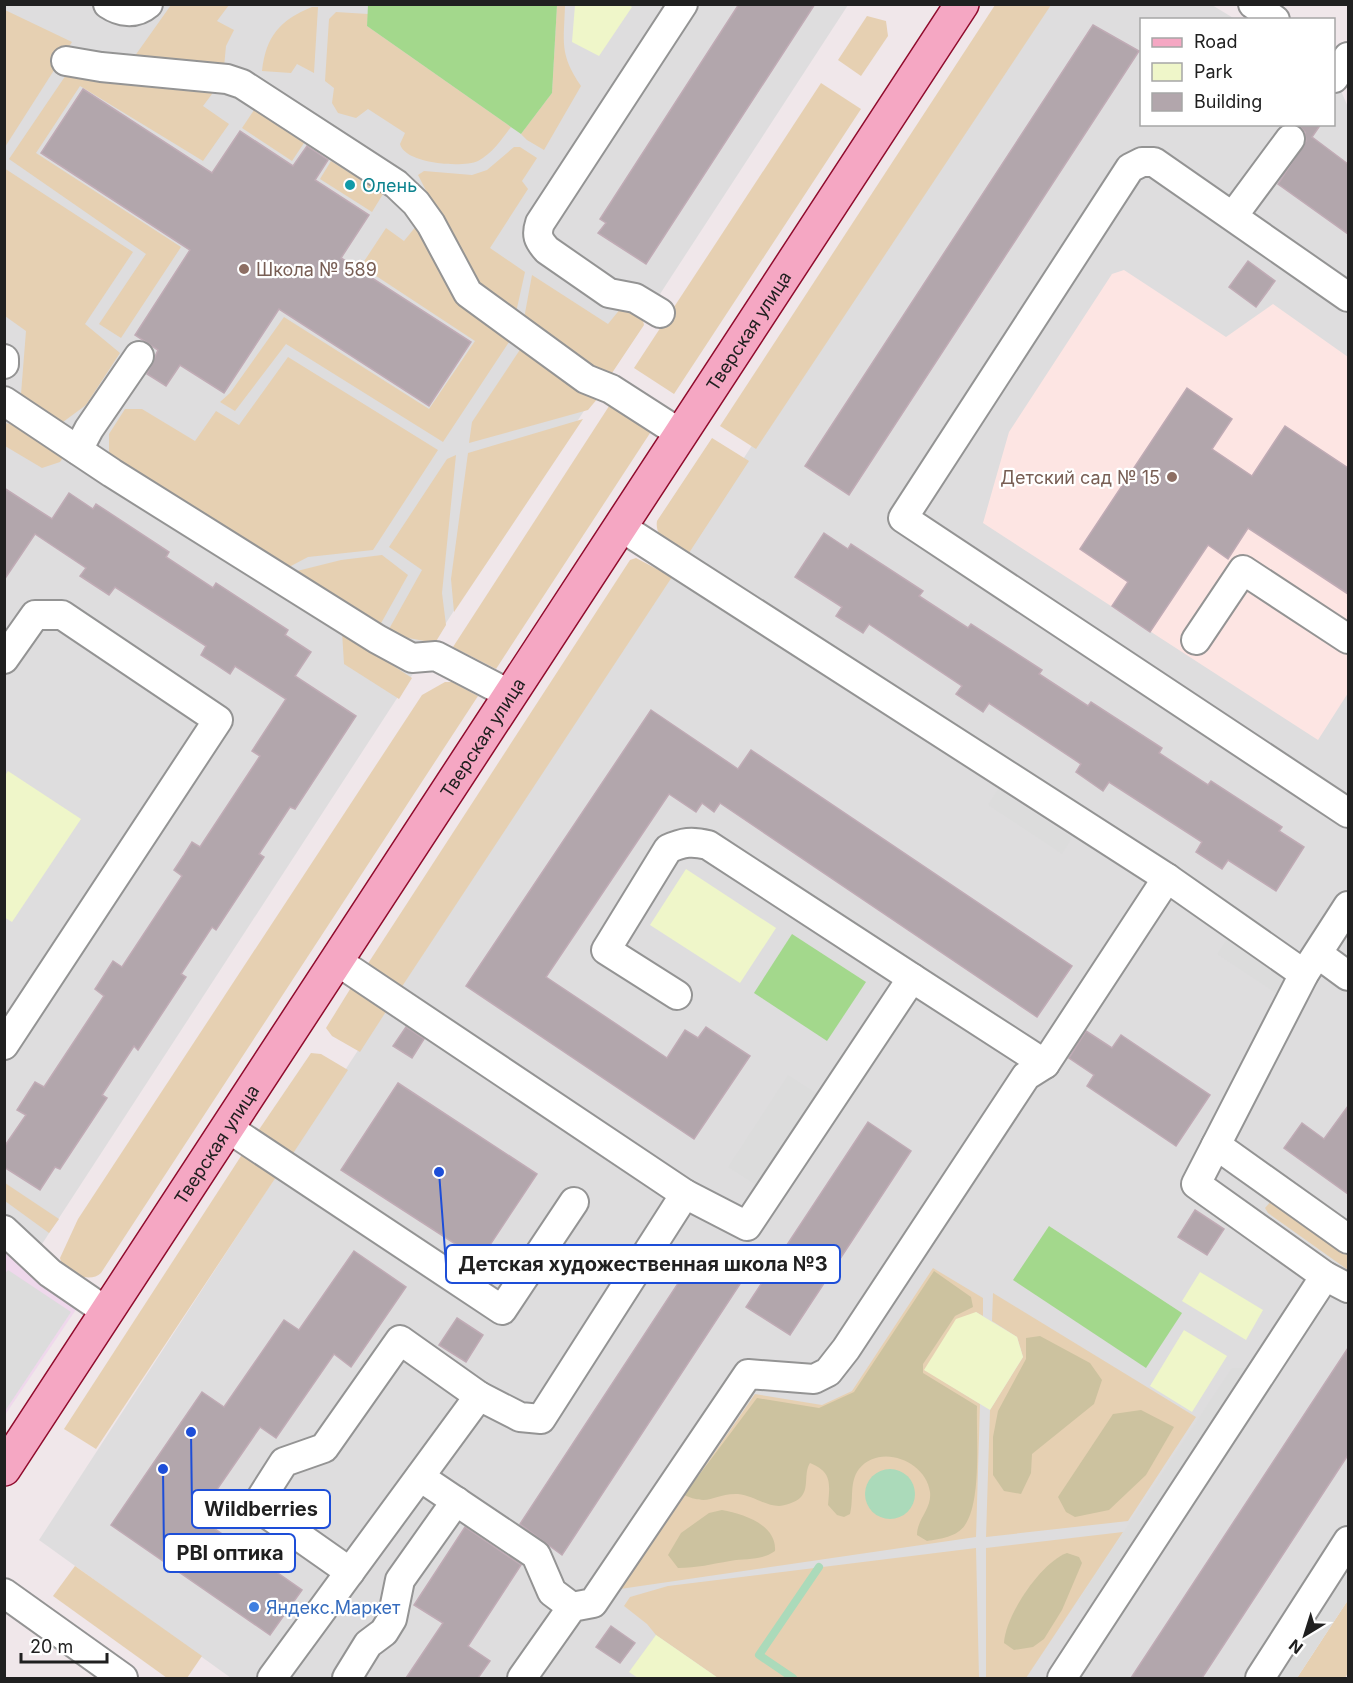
<svg xmlns="http://www.w3.org/2000/svg" width="1353" height="1683" viewBox="0 0 1353 1683" font-family="Inter,sans-serif">
	<rect width="100%" height="100%" fill="#f0e7ea"/>
	<g fill="#deddde">
		<polygon points="5,5 848,5 31,1261 5,1243"/>
		<polygon points="1039,5 1212,5 1235,19 1142,20 1142,124 1334,124 1334,86 1341,91 1348,107 1348,1562 1273,1678 231,1678 39,1540"/>
	</g>
	<polygon fill="#efd8ec" points="5,1252 79,1305 5,1415"/>
	<polygon fill="#fde5e3" points="1124,270 1226,337 1273,304 1348,357 1348,693 1318,740 983,523 1009,432 1112,274"/>
	<g fill="#e6d0b2">
		<polygon points="171,5 229,5 217,21 234,30 226,46 224,67 132,60"/>
		<path d="M 557,5 L 565,5 C 564,42 559,54 581,86 L 544,150 L 527,140 L 521,134 L 552,93 Z"/>
		<polygon points="995,5 1051,5 756,449 720,426"/>
		<path d="M 312,7 L 318,7 L 314,73 L 297,64 L 291,73 L 262,71 C 266,36 280,20 312,7 Z"/>
		<polygon points="5,10 72,42 5,147"/>
		<path d="M 336,12 L 368,14 L 367,26 L 511,127 C 502,139 492,154 478,161 C 462,168 405,164 400,144 L 405,133 L 368,109 L 356,118 L 338,113 L 332,103 L 334,88 L 325,81 L 329,19 Z"/>
		<polygon points="867,16 886,21 888,36 861,76 838,60"/>
		<polygon points="68,72 211,89 212,94 203,106 229,124 203,161 80,86 36,153 181,247 121,338 99,324 146,254 9,159"/>
		<polygon points="821,83 861,109 674,394 634,368"/>
		<polygon points="254,110 304,143 292,161 242,128"/>
		<polygon points="514,147 520,147 537,158 522,181 528,189 490,248 525,272 515,317 473,282 418,175 424,171 472,175 487,170"/>
		<polygon points="331,161 383,194 372,212 320,179"/>
		<polygon points="4,168 133,252 85,324 120,353 86,405 63,422 21,394 26,331 5,316"/>
		<polygon points="417,225 513,336 443,442 286,344 235,411 220,402 230,393 284,317 429,409 475,341 361,266 386,228 404,241"/>
		<polygon points="532,275 608,324 621,308 642,316 644,325 610,376 589,369 523,324"/>
		<polygon points="523,345 598,398 588,410 469,443 472,422"/>
		<polygon points="288,357 438,450 373,550 308,557 289,567 109,454 109,434 125,409 142,409 195,441 216,411 239,425"/>
		<polygon points="613,400 654,427 496,669 453,647"/>
		<polygon points="583,419 454,612 451,579 468,453"/>
		<polygon points="4,423 22,426 65,455 60,462 42,468 5,446"/>
		<path d="M 712,438 L 749,461 L 687,556 C 674,547 654,539 657,521 Z"/>
		<polygon points="456,455 442,593 446,625 435,643 398,636 389,629 422,570 389,547 447,459"/>
		<polygon points="382,555 408,575 380,625 297,571 341,560"/>
		<polygon points="636,558 672,577 401,988 367,965 630,560"/>
		<polygon points="342,632 412,678 399,699 344,664"/>
		<path d="M 445,682 L 452,682 L 478,696 L 101,1273 C 90,1284 63,1273 60,1258 L 78,1219 L 422,695 Z"/>
		<polygon points="352,986 387,1010 360,1052 332,1036 326,1028"/>
		<polygon points="311,1053 321,1054 348,1070 290,1158 256,1134"/>
		<polygon points="243,1153 280,1171 96,1449 64,1429"/>
		<polygon points="5,1183 59,1219 49,1233 5,1201"/>
		<polygon points="1272,1200 1348,1252 1348,1270 1268,1213 1265,1208"/>
		<polygon points="933,1268 983,1298 983,1316 976,1312 925,1370 980,1404 976,1537 620,1589 755,1394 822,1405 852,1391"/>
		<polygon points="993,1293 1196,1417 1128,1521 986,1537 990,1410 1023,1357 1017,1337 992,1321"/>
		<polygon points="1123,1532 1026,1678 986,1678 986,1548"/>
		<polygon points="976,1548 979,1678 718,1678 656,1635 647,1624 624,1606 630,1597 668,1586"/>
		<polygon points="75,1566 202,1656 187,1678 167,1678 53,1596"/>
		<polygon points="1348,1600 1348,1673 1345,1678 1297,1678"/>
	</g>
	<g fill="#ccc29f">
		<path d="M 934,1271 L 971,1297 L 973,1307 L 955,1316 L 923,1364 L 923,1373 L 977,1406 C 976,1437 982,1500 965,1525 C 957,1537 940,1539 927,1541 L 917,1535 C 917,1519 932,1509 930,1492 C 926,1461 880,1443 859,1469 C 849,1482 854,1499 850,1514 L 844,1517 L 837,1515 L 828,1505 C 830,1483 832,1472 810,1463 C 803,1474 810,1489 800,1498 C 796,1502 784,1506 779,1506 C 765,1506 752,1495 738,1494 C 713,1493 711,1507 684,1495 L 757,1398 L 819,1408 L 854,1392 Z"/>
		<polygon points="1040,1336 1090,1363 1102,1380 1094,1404 1032,1454 1031,1473 1021,1494 1004,1491 993,1475 993,1437 998,1411 1026,1359 1026,1338"/>
		<polygon points="1141,1410 1174,1427 1146,1475 1109,1510 1075,1517 1066,1512 1058,1497 1113,1414"/>
		<path d="M 722,1510 C 744,1514 777,1525 775,1551 C 761,1561 746,1558 730,1561 C 712,1564 697,1568 678,1568 L 668,1555 L 681,1533 L 709,1513 Z"/>
		<path d="M 1067,1553 L 1079,1557 L 1082,1563 L 1062,1610 L 1044,1639 L 1033,1647 L 1014,1650 L 1004,1643 C 1005,1616 1041,1562 1067,1553 Z"/>
	</g>
	<g fill="#eff6c9">
		<polygon points="627,4 632,7 599,56 572,42 575,5"/>
		<polygon points="8,771 81,819 12,922 4,917 4,777"/>
		<polygon points="686,869 776,928 740,983 650,925"/>
		<polygon points="1200,1272 1263,1310 1246,1340 1182,1301"/>
		<polygon points="976,1312 1017,1337 1023,1357 990,1410 924,1370 956,1319"/>
		<polygon points="1184,1330 1227,1356 1192,1412 1150,1386"/>
		<polygon points="656,1635 718,1678 638,1678 629,1672"/>
	</g>
	<g fill="#a3d88c">
		<polygon points="368,5 557,5 552,93 521,134 367,26"/>
		<polygon points="792,934 866,982 827,1041 754,993"/>
		<polygon points="1049,1226 1182,1313 1146,1368 1013,1280"/>
	</g>
	<g fill="#dcdcdc">
		<polygon points="998,789 1072,838 1062,854 988,805"/>
		<polygon points="1227,939 1293,983 1283,998 1217,954"/>
		<polygon points="788,1075 827,1100 767,1192 728,1167"/>
		<polygon points="8,1270 71,1312 5,1411 4,1275"/>
		<polygon points="1232,1368 1249,1368 1088,1617 1078,1601"/>
		<polygon points="1348,1566 1348,1600 1297,1678 1276,1678"/>
	</g>
	<circle fill="#abdaba" cx="890" cy="1494" r="25"/>
	<g fill="none" stroke-linecap="round" stroke-linejoin="round">
		<polyline stroke="#abdaba" stroke-width="8" points="793,1678 759,1655 819,1567"/>
	</g>
	<g fill="#b2a6ac" stroke="#c0abb5" stroke-width="1.5">
		<polygon points="739,4 815,4 646,264 598,233 606,223 600,219"/>
		<polygon points="1093,25 1139,51 849,495 805,466"/>
		<polygon points="83,89 212,173 240,131 293,166 307,146 328,160 315,180 369,215 341,258 471,342 429,406 279,309 224,393 180,365 166,386 147,374 158,350 135,335 190,250 41,153"/>
		<polygon points="1297,124 1321,124 1312,137 1348,164 1348,234 1278,184 1306,141 1305,132"/>
		<polygon points="1248,261 1275,281 1256,307 1229,287"/>
		<polygon points="1187,388 1232,419 1212,449 1252,476 1285,426 1348,468 1348,594 1248,528 1228,559 1208,545 1150,632 1112,606 1128,582 1080,549"/>
		<polygon points="4,488 52,519 69,493 93,509 96,504 169,552 166,557 213,588 216,583 288,630 285,635 311,652 295,676 356,716 295,809 290,807 259,854 264,857 216,930 212,927 181,974 186,977 138,1050 134,1046 102,1095 107,1098 60,1169 55,1167 40,1190 4,1167 4,1147 26,1115 17,1110 35,1082 44,1087 104,996 95,989 113,961 122,967 182,876 174,870 184,855 192,842 200,847 260,756 252,751 286,699 235,666 230,674 215,664 201,655 206,646 115,587 109,595 80,576 86,568 35,534 4,580"/>
		<polygon points="824,533 848,549 851,544 923,591 919,596 968,628 971,624 1042,670 1039,674 1088,706 1091,702 1162,748 1159,753 1208,785 1211,781 1282,827 1279,831 1304,847 1276,891 1228,860 1222,869 1196,852 1202,842 1109,782 1103,791 1076,772 1081,764 989,703 983,712 956,694 962,686 869,624 863,633 836,616 842,607 795,577"/>
		<polygon points="651,710 738,769 751,750 1072,966 1037,1017 720,803 714,812 702,803 696,812 669,794 546,977 667,1058 685,1030 698,1038 706,1027 750,1056 694,1139 466,986"/>
		<polygon points="406,1027 424,1039 412,1058 393,1046"/>
		<polygon points="1086,1031 1112,1048 1121,1035 1210,1095 1176,1146 1087,1086 1094,1075 1069,1058"/>
		<polygon points="398,1083 537,1174 480,1260 341,1170"/>
		<polygon points="1348,1106 1348,1194 1284,1148 1302,1123 1324,1139"/>
		<polygon points="868,1122 911,1151 790,1335 746,1307"/>
		<polygon points="1195,1210 1224,1229 1207,1255 1178,1237"/>
		<polygon points="354,1251 406,1287 351,1367 334,1354 276,1438 260,1427 198,1517 302,1590 270,1635 111,1525 202,1392 224,1407 284,1320 299,1330"/>
		<polygon points="696,1256 740,1284 562,1555 520,1524"/>
		<polygon points="457,1318 483,1335 466,1362 439,1345"/>
		<polygon points="1348,1348 1348,1455 1202,1678 1131,1678"/>
		<polygon points="465,1527 521,1565 468,1646 490,1661 478,1678 406,1678 443,1623 414,1605"/>
		<polygon points="611,1626 635,1643 620,1663 596,1647"/>
	</g>
	<g fill="none" stroke-linecap="round" stroke-linejoin="round">
		<g stroke="#949494" stroke-width="32">
			<g id="minor">
				<path d="M 108,4 C 120,12 135,15 148,4"/>
				<polyline points="1253,4 1275,20"/>
				<polyline points="66,61 101,67 227,79 242,84 396,184 416,203 431,224 468,293 586,379 611,389 681,434"/>
				<polyline points="1334,78 1348,57"/>
				<polyline points="1233,216 1290,139"/>
				<polyline points="1348,297 1154,162 1142,162 1130,168 903,518 1348,813"/>
				<path d="M 660,313 L 635,298 L 609,293 L 547,250 C 538,240 536,235 540,223 L 683,4"/>
				<polyline points="4,359 4,364"/>
				<polyline points="4,401 112,473 377,639 412,658 436,656 511,695"/>
				<polyline points="78,450 89,429 139,356"/>
				<polyline points="621,527 1167,878 1304,974"/>
				<polyline points="1196,640 1243,570 1348,639"/>
				<polyline points="4,659 35,615 62,615 218,720 4,1045"/>
				<polyline points="1348,906 1304,974 1196,1184 1325,1276 1348,1288"/>
				<polyline points="1318,954 1348,976"/>
				<path d="M 677,995 L 606,950 L 668,849 C 683,842 692,841 708,845 L 912,978"/>
				<polyline points="228,1128 502,1310 574,1202"/>
				<polyline points="1216,1145 1348,1239"/>
				<polyline points="685,1194 747,1226 912,978 1045,1064"/>
				<polyline points="4,1230 50,1273 107,1312"/>
				<polyline points="420,1477 536,1555 552,1592 572,1607"/>
				<polyline points="350,1572 256,1506 284,1462 324,1448 400,1340 479,1396"/>
				<polyline points="4,1593 123,1678"/>
				<polyline points="272,1678 479,1396 520,1417 541,1419 685,1194 337,961"/>
				<polyline points="347,1678 368,1644 384,1632 392,1619 400,1580 456,1501"/>
				<polyline points="522,1678 572,1607 593,1603 748,1374 814,1379 828,1372 846,1349 1026,1076 1045,1064 1167,878"/>
				<polyline points="1062,1678 1325,1276"/>
				<polyline points="1260,1678 1348,1541"/>
			</g>
		</g>
		<g stroke="#900c2d" stroke-width="36">
			<g id="major">
				<path id="s1" d="M 4,1469 L 962,4"/>
			</g>
		</g>
		<use href="#minor" stroke="#fff" stroke-width="28"/>
		<use href="#major" stroke="#f5a7c3" stroke-width="33"/>
	</g>
	<circle fill="#0f9aa8" stroke="#fff" stroke-width="2" cx="350" cy="185" r="6"/>
	<g fill="#8d6e63" stroke="#fff" stroke-width="2">
		<circle cx="244" cy="269" r="6"/>
		<circle cx="1172" cy="477" r="6"/>
	</g>
	<circle fill="#3f7fe0" stroke="#fff" stroke-width="2" cx="254" cy="1607" r="6"/>
	<g text-anchor="middle" dominant-baseline="central" stroke-width="4.5" stroke-linejoin="round" paint-order="stroke">
		<g font-size="18" fill="#0d838f" stroke="#fff" text-anchor="start">
			<text x="362" y="185">Олень</text>
		</g>
		<g font-size="18" fill="#785e54" stroke="#fff" text-anchor="start">
			<text x="256" y="269">Школа № 589</text>
			<text x="1160" y="477" text-anchor="end">Детский сад № 15</text>
		</g>
		<g font-size="18" fill="#202020" stroke="#fff">
			<text stroke="none"><textPath href="#s1" startOffset="1360">Тверская улица</textPath></text>
			<text stroke="none"><textPath href="#s1" startOffset="874">Тверская улица</textPath></text>
			<text stroke="none"><textPath href="#s1" startOffset="388">Тверская улица</textPath></text>
		</g>
		<g font-size="18" fill="#366cbe" stroke="#fff" text-anchor="start">
			<text x="266" y="1607">Яндекс.Маркет</text>
		</g>
	</g>
	<path fill="none" stroke="#1d4ed8" stroke-width="2" d="M439 1172L446 1264M191 1432L192 1509M163 1469L164 1553"/>
	<g fill="#1d4ed8" stroke="#fff" stroke-width="2">
		<circle cx="439" cy="1172" r="6"/>
		<circle cx="191" cy="1432" r="6"/>
		<circle cx="163" cy="1469" r="6"/>
	</g>
	<g fill="#fff" stroke="#1d4ed8" stroke-width="2">
		<rect x="446" y="1245" width="394" height="38" rx="6"/>
		<rect x="192" y="1490" width="138" height="38" rx="6"/>
		<rect x="164" y="1534" width="131" height="38" rx="6"/>
	</g>
	<g font-size="20" text-anchor="middle" font-weight="bold" fill="#202020">
		<text x="643" y="1271">Детская художественная школа №3</text>
		<text x="261" y="1516">Wildberries</text>
		<text x="230" y="1560">PBI оптика</text>
	</g>
	<rect width="1353" height="1683" fill="none" stroke="#202020" stroke-width="12"/>
	<rect x="1140" y="18" width="195" height="108" fill="#ffffff" stroke="#a6a6a6" stroke-width="1.5"/>
	<rect x="1152" y="38" width="30" height="9" fill="#f5a7c3" stroke="#a6a6a6" stroke-width="1.5"/>
	<text x="1194" y="48" font-size="18" fill="#202020">Road</text>
	<rect x="1152" y="63" width="30" height="18" fill="#eff6c9" stroke="#a6a6a6" stroke-width="1.5"/>
	<text x="1194" y="78" font-size="18" fill="#202020">Park</text>
	<rect x="1152" y="93" width="30" height="18" fill="#b2a6ac" stroke="#a6a6a6" stroke-width="1.5"/>
	<text x="1194" y="108" font-size="18" fill="#202020">Building</text>
	<g transform="translate(1305 1635) rotate(218)" stroke="#ffffff" stroke-width="4.5" paint-order="stroke">
	<path d="M0-4.5L10 22L0 15L-10 22Z" fill="#202020"/>
	<text y="-9" font-size="16" font-weight="bold" text-anchor="middle" fill="#202020">N</text>
	</g>
	<path d="M21 1653v9h86v-9" fill="none" stroke="#202020" stroke-width="3"/>
	<text x="30" y="1653" font-size="18" fill="#202020" stroke="#ffffff" stroke-width="4.5" paint-order="stroke">20 m</text>
</svg>
